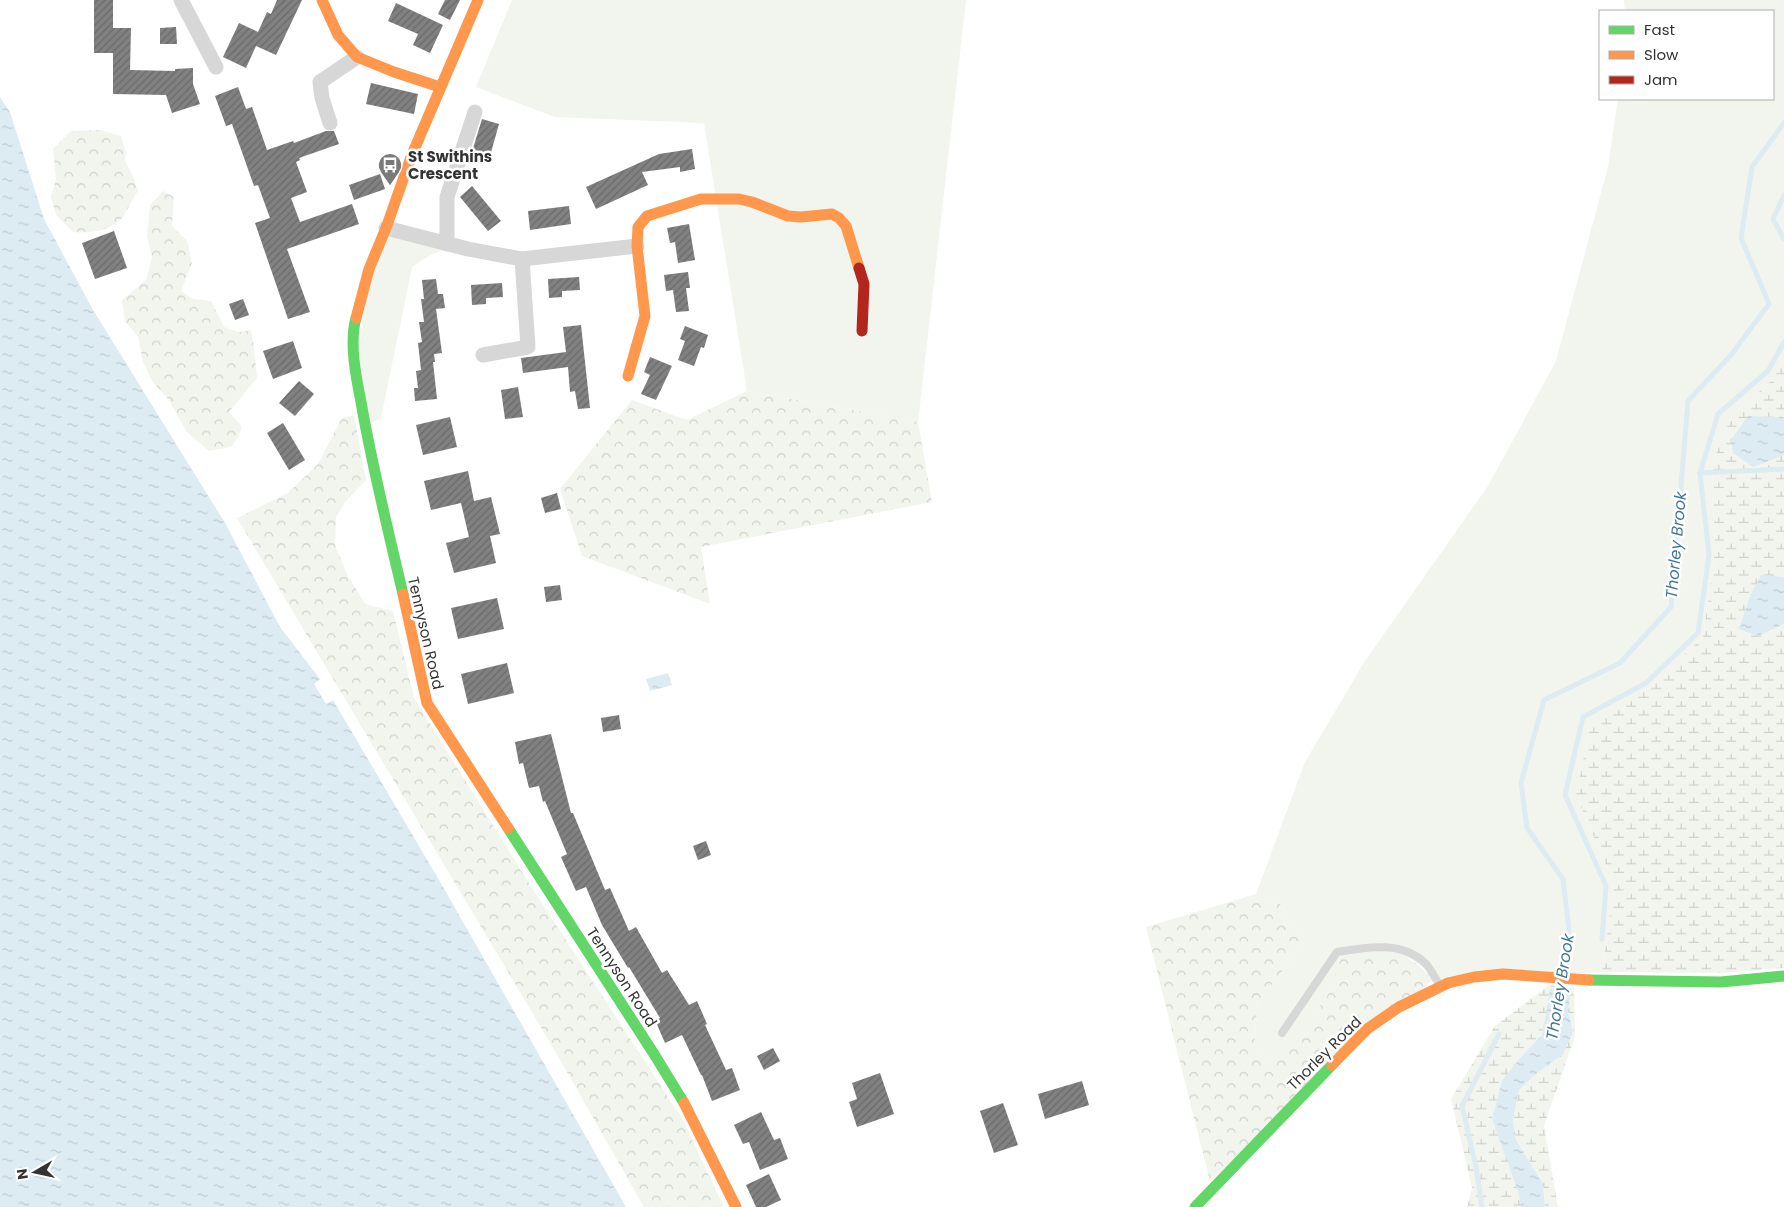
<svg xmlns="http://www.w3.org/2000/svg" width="1784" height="1207" viewBox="0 0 1784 1207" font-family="Poppins,sans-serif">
	<defs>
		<pattern id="forest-crowns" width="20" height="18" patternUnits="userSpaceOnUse" patternTransform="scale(1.25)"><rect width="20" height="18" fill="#f1f5ed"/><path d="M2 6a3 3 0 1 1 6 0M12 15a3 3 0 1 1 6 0" fill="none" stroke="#cfd2cc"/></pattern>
		<pattern id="wetland-marsh" width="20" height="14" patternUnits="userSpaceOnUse" patternTransform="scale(1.25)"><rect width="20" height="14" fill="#f1f5ed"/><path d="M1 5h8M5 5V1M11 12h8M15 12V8" fill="none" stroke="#cfd2cc"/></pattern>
		<pattern id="water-ripples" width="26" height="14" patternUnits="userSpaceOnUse" patternTransform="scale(1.25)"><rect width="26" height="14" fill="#ddebf3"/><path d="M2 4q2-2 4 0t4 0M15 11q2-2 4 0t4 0" fill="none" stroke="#becad1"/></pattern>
		<pattern id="building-hatch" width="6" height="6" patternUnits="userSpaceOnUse" patternTransform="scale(1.25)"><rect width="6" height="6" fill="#818181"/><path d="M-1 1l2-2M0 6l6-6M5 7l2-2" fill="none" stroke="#6a6a6a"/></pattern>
	</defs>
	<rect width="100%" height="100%" fill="#fff"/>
	<g fill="#f1f5ed">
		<polygon points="512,0 966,0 918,422 747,391 704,123 555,117 476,87"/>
		<polygon points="1624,0 1784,0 1784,358 1772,380 1731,417 1712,464 1715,550 1703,637 1650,687 1591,722 1576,795 1614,884 1602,972 1432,980 1424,968 1409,958 1343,956 1328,992 1302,1039 1271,1060 1254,1045 1258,1001 1279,976 1302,941 1282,905 1256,894 1305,762 1365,661 1488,486 1556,361 1608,167 1618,99 1773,99 1773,11 1625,11"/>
		<polygon points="386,228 453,245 427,257 412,267 381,418 365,426 356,375 369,269"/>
	</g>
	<g fill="url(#forest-crowns)">
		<path d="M 100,130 L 121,136 L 126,153 L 125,161 L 132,174 L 138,191 C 133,198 125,216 119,221 C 106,232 89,233 73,232 L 56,215 L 51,197 L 56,179 L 53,149 L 71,131 Z"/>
		<polygon points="163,191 174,197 172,226 187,241 192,263 181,291 193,299 211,301 224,327 239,332 251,330 254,347 257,378 229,412 242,427 238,437 231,447 209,451 187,432 168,399 152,381 143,362 138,336 125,322 122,300 146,280 152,257 147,237 150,205"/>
		<polygon points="747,391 918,422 932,502 701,547 710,604 582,556 560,489 632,400 687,420"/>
		<polygon points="354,415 366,480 346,501 336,517 335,545 348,576 365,604 393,611 414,698 532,888 683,1120 724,1207 644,1207 551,1044 237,518 288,493 318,464 342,418"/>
		<path d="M 1256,894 L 1282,905 L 1302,941 L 1279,976 L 1258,1001 L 1254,1045 L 1271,1060 L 1302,1038 L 1328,992 L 1342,956 C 1379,951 1409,947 1432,980 L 1210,1181 L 1146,927 Z"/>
	</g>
	<g fill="url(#wetland-marsh)">
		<polygon points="1784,358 1784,968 1724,973 1602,972 1614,884 1576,795 1591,721 1650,687 1703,637 1715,550 1712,464 1731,417 1772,380"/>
		<polygon points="1549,985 1574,988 1575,1036 1544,1126 1558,1207 1545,1207 1543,1184 1516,1140 1513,1120 1519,1090 1537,1073 1573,1032 1568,1011 1571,991 1550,989 1542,1035 1521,1057 1502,1080 1492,1119 1520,1194 1521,1207 1467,1207 1472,1188 1451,1099 1495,1026"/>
	</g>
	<g fill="url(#water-ripples)">
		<polygon points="0,97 10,112 44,219 93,310 225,523 280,627 320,679 314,684 326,704 333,700 439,880 626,1207 0,1207"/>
		<polygon points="1748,416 1784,417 1784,455 1753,467 1733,453 1731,440"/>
		<polygon points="1761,575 1784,577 1784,624 1758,636 1739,629 1750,596"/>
		<polygon points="668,673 672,685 650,691 646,679"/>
		<polygon points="1550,989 1571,991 1568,1011 1573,1032 1563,1054 1537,1073 1519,1090 1513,1120 1516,1140 1543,1184 1545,1207 1521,1207 1519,1194 1492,1119 1502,1080 1521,1057 1542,1035"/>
	</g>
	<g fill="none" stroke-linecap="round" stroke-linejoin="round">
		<g stroke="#ddebf3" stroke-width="5">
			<polyline points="1784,195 1773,219 1784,239"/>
			<polyline points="1700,473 1784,469"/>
			<polyline points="1602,939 1606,886 1565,795 1583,717 1646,683 1698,633 1709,555 1700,473 1718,414 1768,371 1784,342"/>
			<polyline points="1562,974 1569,930 1563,879 1527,828 1521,783 1544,700 1620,663 1671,607 1688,401 1731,355 1769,304 1741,238 1752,167 1784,123"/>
			<polyline points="1482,1207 1476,1167 1462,1106 1499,1034"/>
		</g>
	</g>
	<g fill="url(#building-hatch)">
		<polygon points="94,0 113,0 113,28 131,28 130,70 175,71 175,69 193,68 193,84 200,104 172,113 166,95 113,94 113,53 94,53"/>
		<polygon points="277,0 302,0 276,55 256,46 246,68 223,57 239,23 258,32 267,12 271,14"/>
		<polygon points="445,0 460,0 450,20 438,14"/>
		<polygon points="396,3 443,25 430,53 413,45 418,34 388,21"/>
		<polygon points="176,27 177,44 160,44 160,28"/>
		<polygon points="371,83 418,94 414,114 366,104"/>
		<polygon points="238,87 246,109 252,107 267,150 293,141 294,143 326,131 334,131 339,144 299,158 300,160 296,162 307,192 291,198 300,222 352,204 359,224 287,249 310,312 288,319 255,223 270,218 258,185 254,186 232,124 226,126 215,96"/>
		<polygon points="482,119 499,124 488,163 470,158"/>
		<polygon points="692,149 695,169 680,172 680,167 642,172 648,185 596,209 586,187 659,154"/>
		<polygon points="380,174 385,189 354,200 349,185"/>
		<polygon points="472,186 501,221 488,231 460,197"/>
		<polygon points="569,206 571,224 530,230 528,211"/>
		<polygon points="689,224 695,260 678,263 675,242 670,243 667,228"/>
		<polygon points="114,231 127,268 95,279 82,243"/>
		<polygon points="688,272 690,288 686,288 689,311 676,312 673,290 666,291 664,275"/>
		<polygon points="579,277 580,290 562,291 562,297 549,298 548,279"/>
		<polygon points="436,279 438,294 443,294 445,308 436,309 442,353 434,354 435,362 433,362 437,399 415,401 414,388 418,388 416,371 421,370 418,343 422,342 419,322 424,322 421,299 424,299 422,280"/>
		<polygon points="502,283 503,297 486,298 486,304 472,305 471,285"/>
		<polygon points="243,299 249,315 235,320 229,304"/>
		<polygon points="581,325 590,408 578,409 575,391 570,392 568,367 523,373 521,358 566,352 563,327"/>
		<polygon points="685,326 708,335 704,348 701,347 694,366 678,360 685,341 680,339"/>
		<polygon points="293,341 302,368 273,379 263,351"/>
		<polygon points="650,357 672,366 656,400 641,394 650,375 644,372"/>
		<polygon points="299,381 314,394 295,416 279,403"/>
		<polygon points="518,387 523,417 505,419 501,390"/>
		<polygon points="450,417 457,447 423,455 416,425"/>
		<polygon points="283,423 305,460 289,470 267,433"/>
		<polygon points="468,471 474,501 491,497 500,534 490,536 496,563 454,573 446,543 469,537 461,503 431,510 424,481"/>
		<polygon points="557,493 561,509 545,513 541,498"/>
		<polygon points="560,585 562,600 546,602 544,587"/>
		<polygon points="497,598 504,629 458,639 451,608"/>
		<polygon points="507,663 514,693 468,704 461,674"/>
		<polygon points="619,715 621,729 603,732 601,718"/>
		<polygon points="551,734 571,813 573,813 605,890 610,888 629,931 636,927 662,973 667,970 689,1005 697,1001 707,1024 705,1025 726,1070 732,1068 740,1090 712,1101 702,1075 701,1075 682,1035 665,1043 655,1020 660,1018 629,967 628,968 602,925 586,887 576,891 561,857 567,854 545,801 543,802 539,786 529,788 523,763 519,764 515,742"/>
		<polygon points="706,841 711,855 698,860 693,846"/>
		<polygon points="773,1048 780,1061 764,1070 757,1056"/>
		<polygon points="880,1073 894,1114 857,1127 849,1102 857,1099 852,1083"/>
		<polygon points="1082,1081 1089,1105 1045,1119 1038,1094"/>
		<polygon points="1003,1103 1018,1145 994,1153 980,1111"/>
		<polygon points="761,1112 774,1140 780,1138 788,1159 760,1170 749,1142 743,1144 734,1125"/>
		<polygon points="769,1174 781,1200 766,1207 756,1207 746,1185"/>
	</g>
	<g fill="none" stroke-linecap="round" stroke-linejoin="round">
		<path stroke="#d7d7d7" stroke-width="8" d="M 1282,1033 L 1337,952 C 1367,947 1403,940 1427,965 C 1432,971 1435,979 1440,985"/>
		<g stroke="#d7d7d7" stroke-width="15">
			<polyline points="181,0 216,67"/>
			<polyline points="330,123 322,98 320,82 357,57"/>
			<polyline points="386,228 468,249 522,259 528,347 483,355"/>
			<polyline points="447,244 447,197 475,112"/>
			<polyline points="522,259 637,246"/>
		</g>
		<g stroke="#63d668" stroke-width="11">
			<path d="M 356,318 C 349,343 356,377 361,402 C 372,466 388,530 403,594"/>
			<polyline points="508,828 654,1054 684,1103"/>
			<polyline points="1589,980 1721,982 1784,976"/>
			<polyline points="1195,1207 1332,1065"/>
		</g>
		<g stroke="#ff974d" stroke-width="11">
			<polyline points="322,0 338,35 357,57 394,72 440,87"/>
			<polyline points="356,318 369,269 386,228 411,157 478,0"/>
			<polyline points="628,376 645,316 637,246 638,227 647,216 701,199 739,199 752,202 788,216 801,217 832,214 839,218 846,226 859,268"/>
			<polyline points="403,594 427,703 508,828"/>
			<polyline points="1332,1065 1367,1029 1399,1007 1448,983 1474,977 1503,974 1589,980"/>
			<polyline points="684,1103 736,1207"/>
		</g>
		<polyline stroke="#b3261e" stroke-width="11" points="859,268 864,284 862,331"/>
	</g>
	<defs>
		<g id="bus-pin" transform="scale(1.25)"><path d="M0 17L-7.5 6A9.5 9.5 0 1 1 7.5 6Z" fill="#7a7a7a" stroke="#fff"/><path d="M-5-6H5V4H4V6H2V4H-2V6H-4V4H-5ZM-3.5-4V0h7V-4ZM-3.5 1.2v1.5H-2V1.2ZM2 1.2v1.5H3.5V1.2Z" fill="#fff"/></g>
	</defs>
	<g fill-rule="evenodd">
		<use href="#bus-pin" x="390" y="165"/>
	</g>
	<g text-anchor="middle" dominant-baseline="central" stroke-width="5" stroke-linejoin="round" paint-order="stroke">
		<g font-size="15" font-weight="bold" fill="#333" stroke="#fff" text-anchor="start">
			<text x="408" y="156">St Swithins<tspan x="408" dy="17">Crescent</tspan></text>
		</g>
		<g font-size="15" fill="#333" stroke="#fff">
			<text transform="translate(426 633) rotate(77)">Tennyson Road</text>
			<text transform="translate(622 977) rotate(57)">Tennyson Road</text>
			<text transform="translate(1324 1053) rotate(-45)">Thorley Road</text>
		</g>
		<g font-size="16" font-style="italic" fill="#3f7597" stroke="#fff">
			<text transform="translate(1676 545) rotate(-85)">Thorley Brook</text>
			<text transform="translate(1560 987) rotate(-81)">Thorley Brook</text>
		</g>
	</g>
	<rect x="1599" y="10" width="175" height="90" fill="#ffffff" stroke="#adadad"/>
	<rect x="1609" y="26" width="25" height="8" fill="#63d668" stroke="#adadad"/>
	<text x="1644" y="35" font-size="15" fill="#333333">Fast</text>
	<rect x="1609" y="51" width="25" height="8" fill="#ff974d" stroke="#adadad"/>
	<text x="1644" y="60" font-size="15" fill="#333333">Slow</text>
	<rect x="1609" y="76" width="25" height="8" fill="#b3261e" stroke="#adadad"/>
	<text x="1644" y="85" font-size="15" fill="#333333">Jam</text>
	<g transform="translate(35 1172) rotate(261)" stroke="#ffffff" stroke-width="4" paint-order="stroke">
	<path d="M0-4L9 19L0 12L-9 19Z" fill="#333333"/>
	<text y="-8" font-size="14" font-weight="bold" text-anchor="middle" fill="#333333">N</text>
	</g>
</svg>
